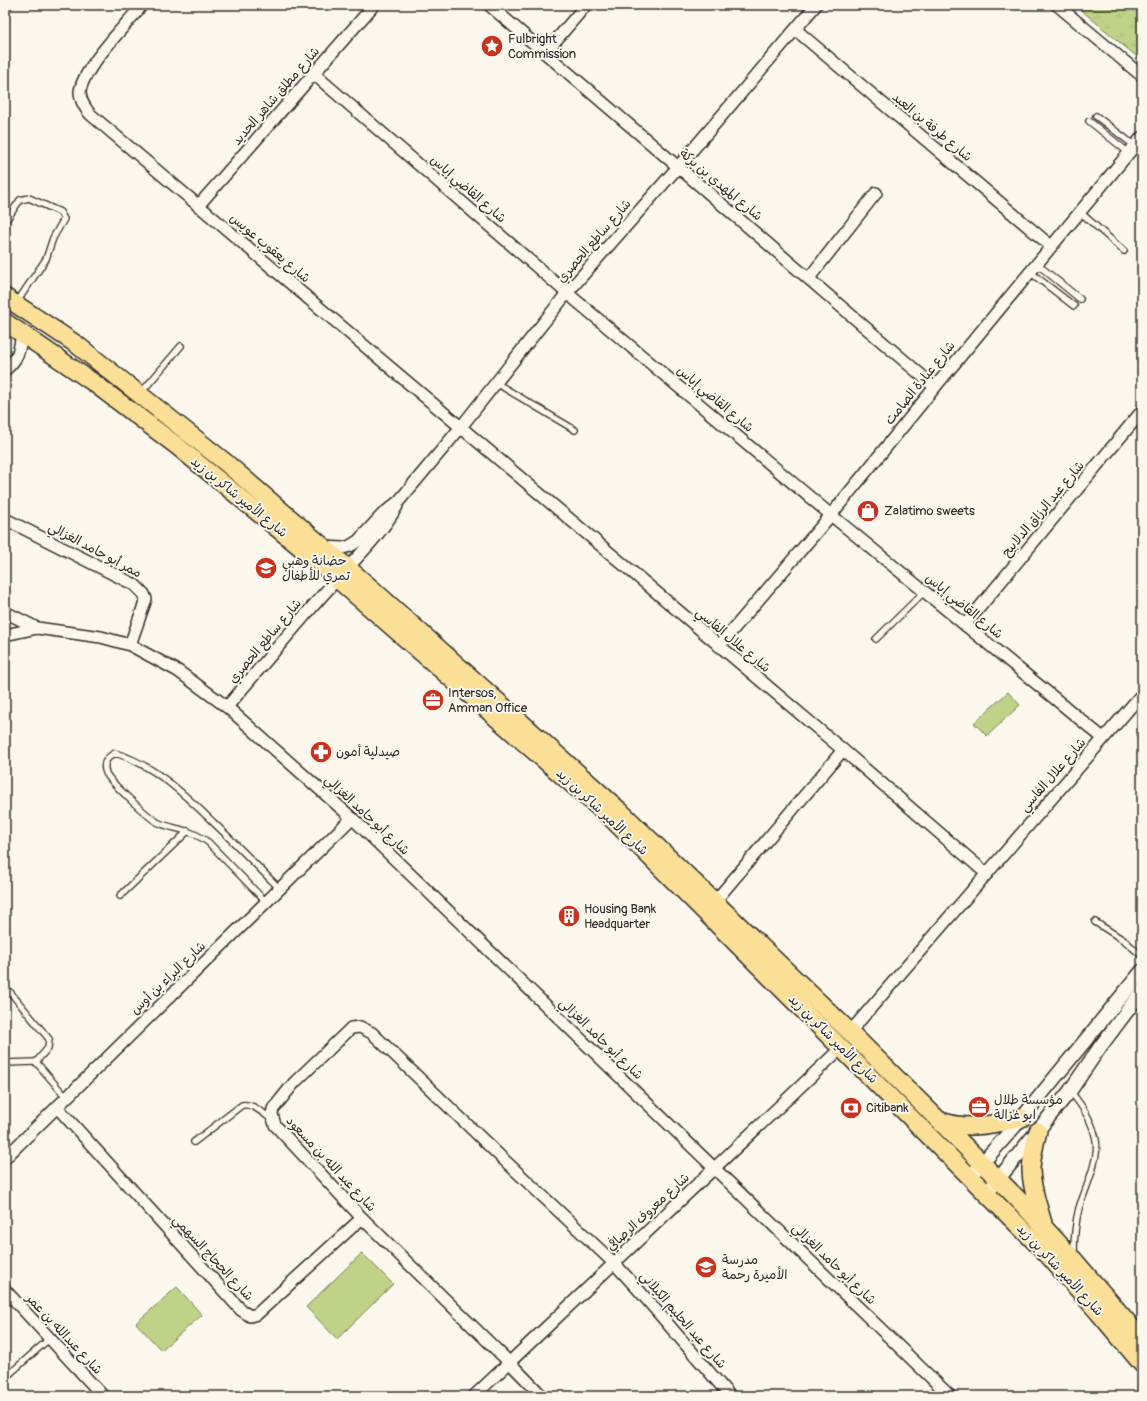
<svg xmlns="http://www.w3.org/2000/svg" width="1147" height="1401" viewBox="0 0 1147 1401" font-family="Pangolin,'Playpen Sans Arabic',sans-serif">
	<defs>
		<pattern id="grass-tufts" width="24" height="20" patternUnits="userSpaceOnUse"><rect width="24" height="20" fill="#bfd287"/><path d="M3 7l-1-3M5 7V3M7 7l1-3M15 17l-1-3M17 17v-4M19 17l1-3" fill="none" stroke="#a4b475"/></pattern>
	</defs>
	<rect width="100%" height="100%" fill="#fbf7ec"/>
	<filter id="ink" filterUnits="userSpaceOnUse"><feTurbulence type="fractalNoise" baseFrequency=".025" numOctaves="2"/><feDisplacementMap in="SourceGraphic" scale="8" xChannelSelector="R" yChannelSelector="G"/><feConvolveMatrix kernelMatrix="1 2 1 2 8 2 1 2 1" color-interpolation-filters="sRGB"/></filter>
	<g filter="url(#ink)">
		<polygon fill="url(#grass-tufts)" stroke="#757e59" points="1075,5 1142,5 1142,61"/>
		<g fill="#bfd287" stroke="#757e59">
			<polygon points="1008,692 1020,705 987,736 974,723"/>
			<polygon points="362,1253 393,1284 337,1339 306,1307"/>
			<polygon points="177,1287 202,1315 161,1350 136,1323"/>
		</g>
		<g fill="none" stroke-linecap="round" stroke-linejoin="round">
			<g stroke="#2b2b2b" stroke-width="8">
				<g id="service">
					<polyline points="1096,116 1135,146"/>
					<polyline points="1089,121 1129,153"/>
					<polyline points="1080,212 1124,251"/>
					<polyline points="5,222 20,200 29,198 60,212 64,219 53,238 46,259 17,302"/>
					<polyline points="1037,264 1080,299"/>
					<polyline points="1030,272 1074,306"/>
					<polyline points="496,383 575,430"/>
					<polyline points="140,394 181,346"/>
					<polyline points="876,639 924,592"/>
					<polyline points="120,896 188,831"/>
					<path d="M 266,902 L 208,842 C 202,838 196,834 189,832 C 178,828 167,827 157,822 C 147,816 110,782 106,773 C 102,763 107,757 115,753 C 153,764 185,795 213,822 C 236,844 258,867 280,889"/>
					<polyline points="1095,922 1125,941 1142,956"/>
					<polyline points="10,992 49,1039 48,1048 36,1062 66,1097"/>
					<polyline points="5,1063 36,1062"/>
					<path d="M 1070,1091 C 1081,1104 1093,1122 1096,1140 C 1100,1157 1085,1190 1079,1208 C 1075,1224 1074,1238 1074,1254"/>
					<path d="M 194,1142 L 242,1105 C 253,1103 264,1114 273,1120"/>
					<polyline points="5,1378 49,1339"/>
				</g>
			</g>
			<g stroke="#2b2b2b" stroke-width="14">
				<g id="minor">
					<path d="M 142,5 C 127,24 82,69 80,92 C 80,101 85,108 90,114 L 843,750 L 987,874"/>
					<polyline points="489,5 935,387"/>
					<polyline points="1057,5 1142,76"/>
					<polyline points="5,6 6,5"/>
					<polyline points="796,30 1051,246"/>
					<polyline points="545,53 586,5"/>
					<polyline points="314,74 567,293 831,515 1103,738"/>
					<polyline points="198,206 374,5"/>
					<polyline points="809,278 876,193"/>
					<path d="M 5,370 C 19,358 19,351 22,334"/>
					<polyline points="5,519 135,585 144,594 146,599 130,645"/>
					<polyline points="324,547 343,548 350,546 358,541 382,515 399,501 461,427 567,293 678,167 816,5"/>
					<polyline points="5,612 37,628"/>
					<polyline points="965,625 1142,411"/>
					<polyline points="5,635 37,628 101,637 130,645 178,671 227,707 352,818 950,1396"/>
					<polyline points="719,646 831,515 935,387 1142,137"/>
					<path d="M 227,707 C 261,667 294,627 329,588 C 353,561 379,538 397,506"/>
					<polyline points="711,906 843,750"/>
					<polyline points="850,1032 1142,694"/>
					<polyline points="57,1107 241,1310 250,1316 257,1314 362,1218"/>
					<polyline points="5,1158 352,818"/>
					<polyline points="5,1290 103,1396"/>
					<polyline points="474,1396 841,1048"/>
					<polyline points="542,1396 509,1362 362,1218 275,1125 272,1114 273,1109 294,1083 347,1032 351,1028 360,1027 372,1033 502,1158 614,1263 636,1287 730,1396"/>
				</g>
			</g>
			<g stroke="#2b2b2b" stroke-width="16">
				<g id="tertiary">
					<polyline points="977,1169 1022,1118 1142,971"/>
					<polyline points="987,1193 1070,1091 1100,1047 1142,991"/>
				</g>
			</g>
			<g stroke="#2b2b2b" stroke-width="20">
				<g id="primary">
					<polyline points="5,297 76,344 225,462 371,588 620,811 850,1032 1017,1198 1074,1260 1142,1339"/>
					<polyline points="5,322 94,383 177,446 311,556 613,820 1046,1253 1099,1313 1142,1364"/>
					<path d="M 941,1121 C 970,1131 993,1124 1022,1118"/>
					<path d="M 1038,1131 C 1035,1143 1032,1155 1031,1168 C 1031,1187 1038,1205 1043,1223"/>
				</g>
			</g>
			<polyline stroke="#2b2b2b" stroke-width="2.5" stroke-dasharray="4 3" stroke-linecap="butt" points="1136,5 1142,24"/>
			<use href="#service" stroke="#fbf7ec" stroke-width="5.5"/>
			<use href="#minor" stroke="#fbf7ec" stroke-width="11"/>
			<use href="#tertiary" stroke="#fbf7ec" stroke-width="13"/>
			<use href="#primary" stroke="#fbdf96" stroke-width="17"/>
		</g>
	</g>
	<defs>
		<g id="sight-disc" transform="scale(1.15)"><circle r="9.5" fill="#c8321e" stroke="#fbf7ec"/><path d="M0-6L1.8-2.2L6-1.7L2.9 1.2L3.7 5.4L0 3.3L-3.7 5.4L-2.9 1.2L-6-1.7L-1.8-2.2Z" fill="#fff"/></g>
		<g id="shop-disc" transform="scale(1.15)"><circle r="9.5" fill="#c8321e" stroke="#fbf7ec"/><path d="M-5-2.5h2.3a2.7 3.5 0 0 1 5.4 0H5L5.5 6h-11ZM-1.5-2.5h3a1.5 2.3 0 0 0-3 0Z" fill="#fff"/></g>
		<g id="school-disc" transform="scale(1.15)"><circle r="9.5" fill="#c8321e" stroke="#fbf7ec"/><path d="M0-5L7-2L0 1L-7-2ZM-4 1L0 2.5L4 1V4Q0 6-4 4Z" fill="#fff"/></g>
		<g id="office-disc" transform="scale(1.15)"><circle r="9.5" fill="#c8321e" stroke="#fbf7ec"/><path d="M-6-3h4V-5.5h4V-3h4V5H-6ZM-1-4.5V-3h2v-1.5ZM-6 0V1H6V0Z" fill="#fff"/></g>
		<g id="pharmacy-disc" transform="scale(1.15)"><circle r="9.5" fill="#c8321e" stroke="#fbf7ec"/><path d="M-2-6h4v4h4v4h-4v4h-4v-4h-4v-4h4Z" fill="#fff"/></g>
		<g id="building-disc" transform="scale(1.15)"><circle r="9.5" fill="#c8321e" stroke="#fbf7ec"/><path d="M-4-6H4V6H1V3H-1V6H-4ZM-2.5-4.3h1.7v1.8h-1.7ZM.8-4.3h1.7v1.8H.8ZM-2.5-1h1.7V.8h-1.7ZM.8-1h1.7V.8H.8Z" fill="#fff"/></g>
		<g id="bank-disc" transform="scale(1.15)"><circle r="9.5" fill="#c8321e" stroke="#fbf7ec"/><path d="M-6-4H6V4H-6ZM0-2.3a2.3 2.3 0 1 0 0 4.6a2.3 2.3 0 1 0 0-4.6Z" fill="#fff"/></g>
	</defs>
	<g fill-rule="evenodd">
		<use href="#sight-disc" x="492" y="46"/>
		<use href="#shop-disc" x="868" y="511"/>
		<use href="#school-disc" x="266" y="568"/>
		<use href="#office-disc" x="433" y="700"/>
		<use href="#pharmacy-disc" x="321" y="752"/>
		<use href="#building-disc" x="569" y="916"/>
		<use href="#office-disc" x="979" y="1107"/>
		<use href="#bank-disc" x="851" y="1108"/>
		<use href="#school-disc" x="706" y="1267"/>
	</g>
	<g text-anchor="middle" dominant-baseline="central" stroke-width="4" stroke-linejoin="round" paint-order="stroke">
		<g font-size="13" fill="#2b2b2b" stroke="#fbf7ec" text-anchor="start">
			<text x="508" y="39">Fulbright<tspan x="508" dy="15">Commission</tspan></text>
			<text x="884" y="511">Zalatimo sweets</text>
			<text x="282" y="561">حضانة وهبي<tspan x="282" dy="15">تمري للأطفال</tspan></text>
			<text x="448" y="693">Intersos,<tspan x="448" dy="15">Amman Office</tspan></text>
			<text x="336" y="752">صيدلية أمون</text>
			<text x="584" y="909">Housing Bank<tspan x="584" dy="15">Headquarter</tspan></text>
			<text x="994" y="1100">مؤسسة طلال<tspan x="994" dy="15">ابو غزالة</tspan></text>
			<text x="866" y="1108">Citibank</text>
			<text x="722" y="1260">مدرسة<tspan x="722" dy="15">الأميرة رحمة</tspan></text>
		</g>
		<g font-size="13" fill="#2b2b2b" stroke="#fbf7ec">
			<text transform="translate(276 96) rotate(-49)">شارع مطلق شاهر الحديد</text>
			<text transform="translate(932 127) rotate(40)">شارع طرفة بن العبد</text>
			<text transform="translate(721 185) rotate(40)">شارع المهدي بن بركة</text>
			<text transform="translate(468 189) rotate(41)">شارع القاضي إياس</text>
			<text transform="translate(594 241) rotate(-49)">شارع ساطع الحصري</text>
			<text transform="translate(270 248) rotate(40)">شارع يعقوب عويس</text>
			<text transform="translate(920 383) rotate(-51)">شارع عبادة الصامت</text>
			<text transform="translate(715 399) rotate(40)">شارع القاضي إياس</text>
			<text transform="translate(239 497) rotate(39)">شارع الأمير شاكر بن زيد</text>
			<text transform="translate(1043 509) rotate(-50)">شارع عبد الرزاق الدلابيح</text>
			<text transform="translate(95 550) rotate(28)">ممر أبو حامد الغزالي</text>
			<text transform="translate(964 606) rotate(39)">شارع القاضي إياس</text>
			<text transform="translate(733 640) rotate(40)">شارع علال الفاسي</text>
			<text transform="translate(265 641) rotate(-50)">شارع ساطع الحصري</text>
			<text transform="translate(1053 775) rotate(-49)">شارع علال الفاسي</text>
			<text transform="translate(602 812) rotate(43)">شارع الأمير شاكر بن زيد</text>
			<text transform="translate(367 815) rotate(43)">شارع أبو حامد الغزالي</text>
			<text transform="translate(168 978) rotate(-44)">شارع البراء بن أوس</text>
			<text transform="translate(601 1039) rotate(44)">شارع أبو حامد الغزالي</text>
			<text transform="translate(833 1039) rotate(45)">شارع الأمير شاكر بن زيد</text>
			<text transform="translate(331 1164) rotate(47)">شارع عبد الله بن مسعود</text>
			<text transform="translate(648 1212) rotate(-43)">شارع معروف الرصافي</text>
			<text transform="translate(213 1258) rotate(47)">شارع الحجاج السهمي</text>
			<text transform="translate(834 1264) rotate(44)">شارع أبو حامد الغزالي</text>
			<text transform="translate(1060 1270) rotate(47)">شارع الأمير شاكر بن زيد</text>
			<text transform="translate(683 1320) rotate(49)">شارع عبد الحليم الكيلاني</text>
			<text transform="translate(64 1334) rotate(47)">شارع عبدالله بن عمر</text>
		</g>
	</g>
	<rect width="1147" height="1401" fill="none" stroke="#fbf7ec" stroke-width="20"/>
	<rect x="10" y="10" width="1127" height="1381" fill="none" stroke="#2b2b2b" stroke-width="1.5" filter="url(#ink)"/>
</svg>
